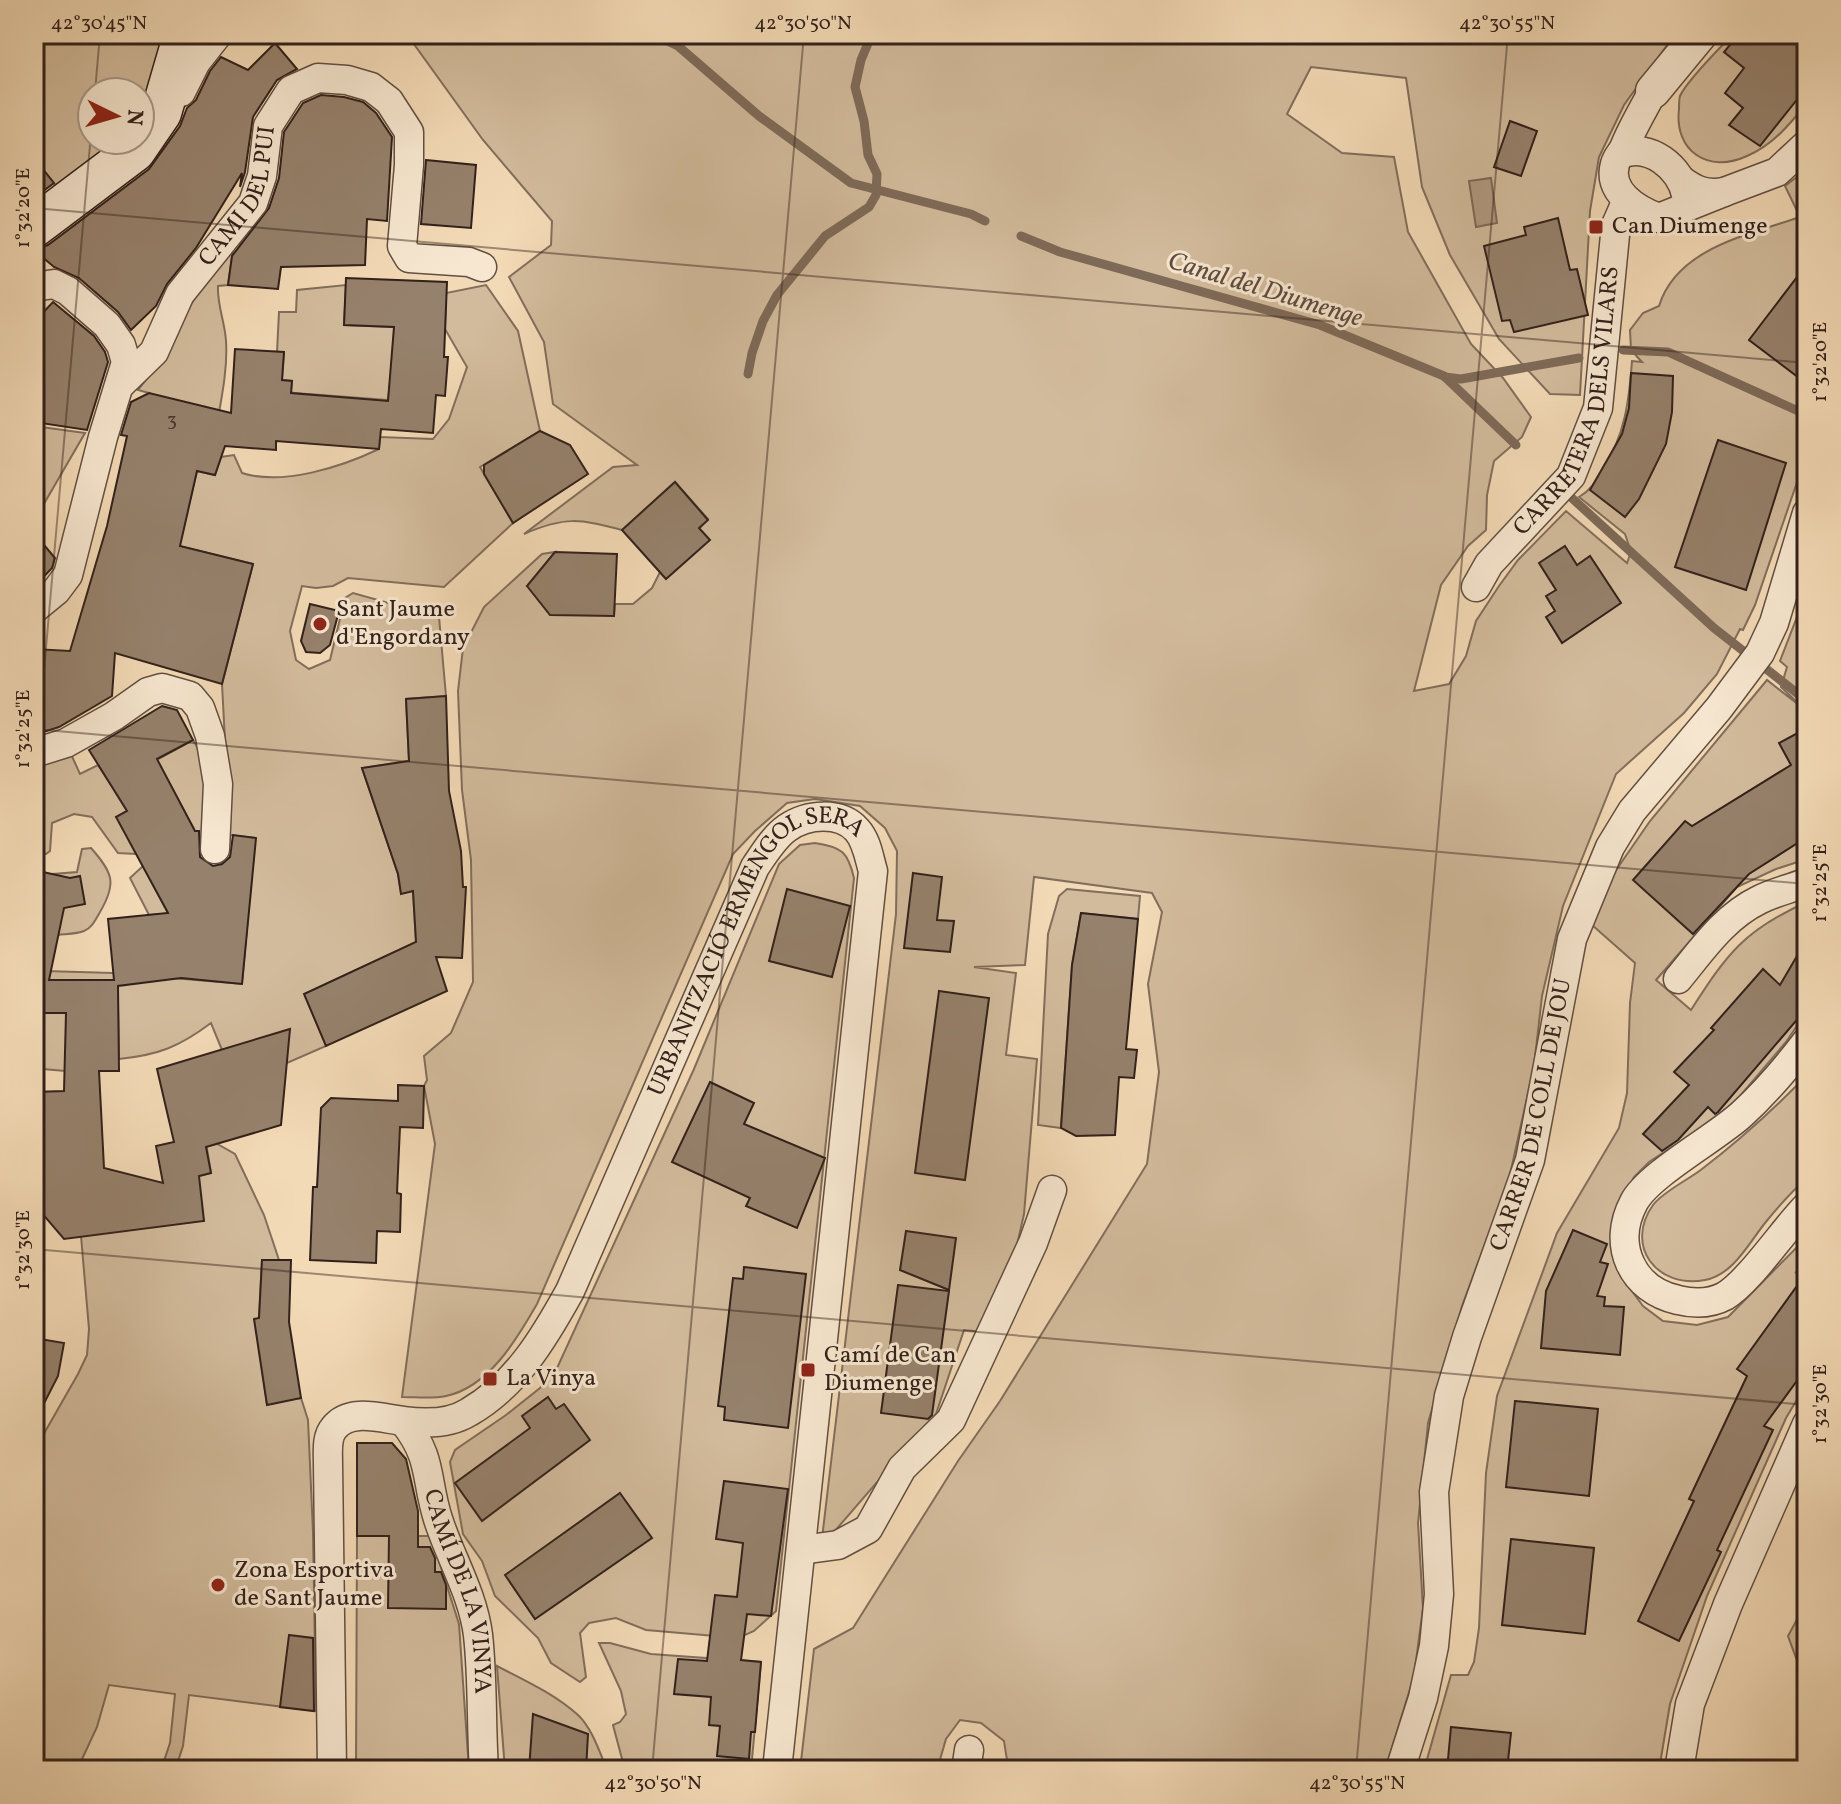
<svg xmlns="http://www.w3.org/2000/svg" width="1841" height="1804" viewBox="0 0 1841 1804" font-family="Vollkorn,serif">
	<rect width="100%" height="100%" fill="#f3dab6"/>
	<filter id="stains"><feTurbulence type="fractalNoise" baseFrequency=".0025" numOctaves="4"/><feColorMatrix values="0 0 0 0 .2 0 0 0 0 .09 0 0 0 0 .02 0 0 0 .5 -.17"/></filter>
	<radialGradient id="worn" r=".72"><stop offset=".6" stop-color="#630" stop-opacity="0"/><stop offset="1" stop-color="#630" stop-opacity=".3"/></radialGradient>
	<g fill="#d2bb9c" stroke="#826e5c" stroke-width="2">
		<polygon points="34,34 168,34 140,112 140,92 92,92 92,140 120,140 57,187 34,158"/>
		<path d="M 420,34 L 1675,34 L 1624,105 L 1599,157 L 1590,211 L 1580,395 L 1550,394 L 1499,339 L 1450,255 L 1422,187 L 1406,78 L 1311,67 L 1287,114 L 1342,153 L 1394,157 L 1408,232 L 1471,344 L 1503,378 L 1531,417 L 1522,437 L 1494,461 L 1487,495 L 1486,530 L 1468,546 L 1441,585 L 1414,691 L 1449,684 L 1466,656 L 1476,621 L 1499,586 L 1518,560 L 1566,511 L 1627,563 L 1631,552 L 1625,534 L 1579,497 C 1591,490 1596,481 1603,469 C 1625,435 1629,401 1632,361 L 1642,362 L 1631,350 L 1630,330 L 1643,313 L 1659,306 C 1677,248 1748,235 1800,217 L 1785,186 L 1807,169 L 1807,453 L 1755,605 L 1743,630 L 1740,629 L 1717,674 L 1684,713 L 1616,774 L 1563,906 L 1542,996 L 1534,1066 L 1509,1179 L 1462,1306 L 1428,1423 L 1418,1523 L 1423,1608 L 1414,1676 L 1385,1770 L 1000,1770 L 1007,1760 L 1004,1741 L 981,1723 L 960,1720 L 946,1739 L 937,1770 L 800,1770 L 814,1649 L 853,1628 L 958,1461 L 1000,1401 L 1147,1164 L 1159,1072 L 1148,984 L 1162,912 L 1152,893 L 1034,877 L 1025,965 L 974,967 L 1016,973 L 1006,1055 L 1037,1059 L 1024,1214 L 997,1333 L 964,1330 L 936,1414 L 821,1547 L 896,914 L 897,851 L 885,828 L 860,806 L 815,799 L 787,803 L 755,831 L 733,854 L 537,1304 C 517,1339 489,1387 446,1396 C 432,1399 416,1397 402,1397 L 435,1144 L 424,1086 L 427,1080 L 424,1056 L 451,1033 L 473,982 L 471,860 L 462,790 L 458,691 L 463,648 L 484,607 L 542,554 L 555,552 L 527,586 L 614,616 L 615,604 L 633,604 L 652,588 L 660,572 L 708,519 L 675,482 L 622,530 C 580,519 565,516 524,534 L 613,467 L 637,465 L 553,404 L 544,342 L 509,277 L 551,245 L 552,221 L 483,140 L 411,40 Z"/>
		<path d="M 1733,34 L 1807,34 L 1807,103 C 1790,124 1773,145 1747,156 C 1708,174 1674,151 1679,109 C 1679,104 1679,100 1680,96 C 1687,80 1720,48 1733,34 Z"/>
		<path d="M 269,205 L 280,207 L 276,248 L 234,243 L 228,285 L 218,286 C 217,305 225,322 226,341 C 228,372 220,405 215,435 L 149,393 L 138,390 L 170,350 L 188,309 L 212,270 Z"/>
		<polygon points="346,285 344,325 396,327 388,400 294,393 291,392 292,381 282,380 284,353 277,352 279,312 296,312 297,290"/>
		<path d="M 486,285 L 518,331 L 540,431 L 480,467 L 513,523 L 444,587 L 348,578 L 333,586 L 316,588 L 302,586 L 290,631 L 296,660 L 309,669 L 330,660 L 345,598 L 353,593 L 439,617 L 446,696 L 406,699 L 409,761 L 362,768 L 398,874 L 401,893 L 413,891 L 416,942 L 305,994 L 326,1046 L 287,1063 L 222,1050 L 211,1023 C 179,1047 158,1055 119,1059 L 118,1004 L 88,1003 L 80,1012 L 65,1071 L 43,1069 L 45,971 L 113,973 L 242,984 L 255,838 L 230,835 L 222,684 L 253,564 L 179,546 L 197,471 L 215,475 L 221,457 L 234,455 L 242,473 C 283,486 341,467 379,449 L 380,437 L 433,439 L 449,419 L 467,367 L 445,329 L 446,293 Z"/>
		<polygon points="34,426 85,433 34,521"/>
		<path d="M 1807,591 L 1807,859 L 1776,869 L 1737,887 L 1656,980 L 1691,1010 C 1727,954 1744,930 1807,902 L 1807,1011 L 1786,1042 L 1735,1102 L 1701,1128 L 1649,1162 L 1634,1177 L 1618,1208 L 1611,1240 L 1621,1276 L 1643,1306 L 1663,1321 L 1697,1325 L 1728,1317 L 1807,1237 L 1807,1278 L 1795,1272 L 1807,1280 L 1807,1383 L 1786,1418 L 1707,1596 L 1670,1704 L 1659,1770 L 1424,1770 L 1451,1675 L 1468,1675 L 1474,1662 L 1479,1628 L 1486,1473 L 1497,1396 L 1557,1233 L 1619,1128 L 1627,1093 L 1630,1003 L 1635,963 L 1592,925 L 1612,876 L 1650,821 L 1767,680 L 1804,709 L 1781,687 L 1787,667 L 1780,661 Z"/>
		<path d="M 193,740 C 213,771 207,815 205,850 L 171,787 L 136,854 L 118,853 L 92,817 L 74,814 L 52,823 L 50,851 L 46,854 L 34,853 L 34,763 L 70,752 L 80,774 L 98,765 L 111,785 Z"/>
		<path d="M 815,843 C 842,847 848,852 854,878 L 776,1611 L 754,1631 L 738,1638 L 646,1630 L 616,1618 L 589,1623 L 580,1633 L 586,1677 L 580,1682 L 551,1663 L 538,1638 L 495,1596 L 482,1561 L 463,1534 L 450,1462 L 455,1450 L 506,1415 L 540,1388 L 558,1366 L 694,1069 L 779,864 L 800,845 Z"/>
		<path d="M 91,848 C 113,873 117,883 100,912 C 96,919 92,928 84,931 C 77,934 66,934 58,935 L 53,874 L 77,872 L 82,849 Z"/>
		<polygon points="143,866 175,913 149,915 130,878"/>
		<polygon points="1067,889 1140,896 1138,919 1081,913 1072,965 1061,1128 1038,1125 1048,934 1059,896"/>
		<path d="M 1807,1075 L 1807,1178 C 1792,1191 1778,1207 1765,1223 C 1749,1243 1733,1275 1705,1280 C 1657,1289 1624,1246 1653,1205 C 1664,1191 1688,1180 1702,1169 C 1740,1140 1774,1109 1807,1075 Z"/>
		<polygon points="205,1137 235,1154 264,1215 279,1260 262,1260 259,1318 255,1320 267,1404 301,1398 308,1420 313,1532 316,1711 189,1695 183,1746 175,1770 161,1770 170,1743 175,1694 109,1685 97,1727 77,1770 34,1770 34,1451 78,1374 87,1355 89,1329 81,1236 199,1176 211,1173"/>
		<polygon points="357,1536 431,1536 459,1624 469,1770 356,1770"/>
		<polygon points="1807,1601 1807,1688 1788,1636"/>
		<polygon points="599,1643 610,1643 651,1654 761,1662 751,1770 625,1770 613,1725 620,1722 626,1714 621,1691"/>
		<path d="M 497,1666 C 524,1680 555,1694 578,1715 C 592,1728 600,1753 607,1770 L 505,1770 Z"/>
	</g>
	<polygon fill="#b19b81" stroke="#7e6a58" stroke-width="2" points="1491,178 1497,223 1476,227 1469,181"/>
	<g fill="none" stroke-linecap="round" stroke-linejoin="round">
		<g stroke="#7e6a58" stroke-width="9">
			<polyline points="653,34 678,46 759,116 851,183 971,214 985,221"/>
			<polyline points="1021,236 1060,252 1320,325 1444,376 1516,445"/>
			<polyline points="1623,350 1668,352 1807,415"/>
			<polyline points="748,374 752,353 763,321 777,295 825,236 869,207 876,195 877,174 868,155 864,121 855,87 861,60 872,34"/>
			<polyline points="1445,377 1461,379 1579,358"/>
			<polyline points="1562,489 1714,628 1807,701"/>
		</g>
	</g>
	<g fill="#96816c" stroke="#32211b" stroke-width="2">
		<polygon points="1739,34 1789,34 1807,48 1807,87 1760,146 1729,125 1743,108 1725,93 1744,68 1724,52"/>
		<polygon points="275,43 297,69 277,80 253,117 245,172 240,187 242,173 196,248 167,284 156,306 131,330 118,312 79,278 54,267 34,250 48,245 149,169 180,126 187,108 196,100 210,71 221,57 248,70"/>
		<polygon points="321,95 344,97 363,102 376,113 392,137 387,221 367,219 365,265 281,267 278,289 228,285 232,256 269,208 279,178 284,132 303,103"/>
		<polygon points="1510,121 1537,131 1521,176 1494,167"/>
		<polygon points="34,158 54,183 35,197 34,196"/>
		<polygon points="426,160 476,165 471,228 421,224"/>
		<polygon points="1558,218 1570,270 1577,269 1588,315 1514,332 1510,320 1502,321 1484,246 1526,235 1524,227"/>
		<polygon points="1807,264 1807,384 1749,340"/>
		<polygon points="346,278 447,282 444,357 448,357 445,396 436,395 433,433 381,429 379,449 276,441 276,450 225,446 215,475 197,471 180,546 253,564 222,684 115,653 112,696 59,727 34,735 34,649 70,651 107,526 127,436 121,435 131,402 149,393 231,413 235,349 284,352 282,380 292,381 291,393 388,401 394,327 344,325"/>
		<polygon points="53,302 94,336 105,352 108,362 87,430 34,422 34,322"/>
		<polygon points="1631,373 1673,376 1672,412 1666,444 1639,499 1625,517 1590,490 1622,434 1629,408"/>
		<polygon points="540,431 570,445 588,474 513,523 484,474 484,465"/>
		<polygon points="1718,440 1786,463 1746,590 1675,567"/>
		<polygon points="675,482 708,520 699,528 710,540 666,579 622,530"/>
		<polygon points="34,533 55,558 52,568 34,587"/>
		<polygon points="1565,546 1577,565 1590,556 1621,603 1562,643 1546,617 1555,611 1546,596 1556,590 1539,563"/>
		<polygon points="555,552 617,554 614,616 550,615 527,586"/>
		<polygon points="310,604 339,611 330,645 320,653 306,652 301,641"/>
		<polygon points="446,696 449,791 461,851 463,887 466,887 462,958 436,957 447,991 326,1046 304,994 416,942 413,891 401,894 398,874 362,768 409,761 406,699"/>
		<polygon points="162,706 177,710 193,740 157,759 195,831 199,831 200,857 213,866 222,864 230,857 233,835 256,838 242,984 181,978 118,986 119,1071 99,1071 104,1168 163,1183 156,1146 174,1142 157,1069 290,1029 281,1125 206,1147 211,1173 199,1176 204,1221 64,1239 34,1204 34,1092 64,1091 66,1013 34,1013 34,870 70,878 80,876 85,904 64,908 49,980 114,980 108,919 168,913 116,817 127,811 89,750"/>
		<polygon points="1807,728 1807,837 1749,874 1693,934 1633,880 1685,821 1692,826 1791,765 1779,743"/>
		<polygon points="913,873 942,877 937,920 954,921 950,952 904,948"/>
		<polygon points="787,889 850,906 832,977 769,961"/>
		<polygon points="1081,913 1138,919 1126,1049 1137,1050 1134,1078 1119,1077 1115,1135 1076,1136 1061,1128 1072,965"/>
		<polygon points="1807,939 1807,1008 1718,1112 1715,1114 1708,1107 1678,1140 1662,1151 1643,1134 1689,1085 1674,1072 1714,1030 1711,1028 1763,969 1780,985"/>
		<polygon points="939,991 989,998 965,1180 915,1173"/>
		<polygon points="710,1082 754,1103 744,1124 825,1158 797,1228 746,1206 750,1198 672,1162"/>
		<polygon points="398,1085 424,1086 423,1128 400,1127 397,1193 401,1194 400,1232 377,1231 376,1263 310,1260 313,1187 317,1187 321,1108 331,1098 398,1101"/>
		<polygon points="1573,1230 1607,1244 1600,1262 1608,1264 1597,1296 1605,1297 1604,1306 1624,1307 1620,1355 1541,1348 1546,1291"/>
		<polygon points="906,1231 956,1238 949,1290 900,1270"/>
		<polygon points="262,1260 291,1260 289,1322 301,1398 267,1405 254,1319 259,1318"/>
		<polygon points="744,1267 806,1274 788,1428 724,1420 725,1407 718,1406 733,1278 743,1279"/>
		<polygon points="1807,1272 1807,1367 1764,1426 1773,1430 1717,1550 1721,1552 1679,1641 1638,1621 1694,1501 1689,1499 1747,1376 1737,1369"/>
		<polygon points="898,1285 949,1291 932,1415 928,1419 881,1413"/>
		<polygon points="34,1338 64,1343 58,1376 34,1423"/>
		<polygon points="548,1397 556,1409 564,1404 590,1440 482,1521 455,1483 530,1428 522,1416"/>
		<polygon points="1515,1401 1598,1409 1589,1496 1506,1487"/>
		<polygon points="357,1443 392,1443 406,1459 418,1511 418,1547 430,1547 435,1558 435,1572 441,1572 446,1585 446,1609 388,1608 389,1536 357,1536"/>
		<polygon points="724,1481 788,1489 771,1616 747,1614 741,1660 761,1662 755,1732 751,1732 749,1759 717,1756 720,1726 709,1725 711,1697 674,1694 678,1659 707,1661 715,1595 737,1597 743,1543 716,1539"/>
		<polygon points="620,1493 652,1538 535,1619 505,1575"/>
		<polygon points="1511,1539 1594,1548 1585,1634 1502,1625"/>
		<polygon points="289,1635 313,1638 314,1711 280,1707"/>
		<polygon points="533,1714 588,1734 586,1770 529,1770"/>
		<polygon points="1451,1727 1511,1733 1507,1770 1447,1770"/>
	</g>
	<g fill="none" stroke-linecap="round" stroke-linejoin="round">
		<g stroke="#624f42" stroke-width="31">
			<g id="minor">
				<path d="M 1653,91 C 1643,110 1632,128 1624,148 C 1621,154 1617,157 1615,164 C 1607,192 1637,210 1659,218 L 1724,192 C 1706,195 1696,191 1681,180"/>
				<polyline points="181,92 196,62 218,34"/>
				<path d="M 1621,154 C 1649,142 1681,168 1686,195"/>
				<polyline points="1724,192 1777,172 1807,144"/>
				<polyline points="34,287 54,284 68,291 107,325 121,345 126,362 103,437 68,575 56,591 34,609"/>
				<path id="s1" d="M 120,385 L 154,352 L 180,294 L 253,203 L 262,176 L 268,126 L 291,90 L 318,78 L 347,80 L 371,87 L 389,101 L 409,132 L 409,165 L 402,246 L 409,258 L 469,262 L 482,267"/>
				<path id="s2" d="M 1476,587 L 1489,564 L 1571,476 L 1598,408 L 1616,225 L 1627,200"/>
				<polyline points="34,753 66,743 114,716 148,692 162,688 190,696 200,708 210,736 218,784 215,849"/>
				<path d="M 1678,979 C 1702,950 1724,917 1759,900 C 1774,892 1791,889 1807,882"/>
				<path d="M 1807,1041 C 1788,1066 1766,1092 1742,1114 C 1716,1138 1649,1174 1634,1202 C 1611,1245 1632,1290 1678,1300 C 1694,1304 1710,1304 1725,1296 C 1750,1281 1784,1229 1807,1206"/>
				<path id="s3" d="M 404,1422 C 433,1459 425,1478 438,1519 C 450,1557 473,1594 478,1635 C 483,1679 481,1725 484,1770"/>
				<polyline points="801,1550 838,1545 868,1529 902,1468 951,1420 1033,1243 1052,1190"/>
				<path id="s4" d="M 332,1770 L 328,1464 C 328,1452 326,1437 334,1428 C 350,1407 383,1419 404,1421 C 426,1424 450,1424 469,1412 C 517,1384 544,1338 570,1291 L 755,867 C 764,854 774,837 787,828 C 807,814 840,811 857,830 C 867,841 869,858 873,871 L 777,1770"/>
				<polyline points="966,1770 969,1750"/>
				<path id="s5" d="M 1400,1770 L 1423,1698 L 1434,1646 L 1439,1594 L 1434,1492 L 1449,1396 L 1467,1337 L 1530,1160 L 1572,939 L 1610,847 L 1632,811 L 1719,708 L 1760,653 L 1774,623 L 1807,513"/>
				<polyline points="1679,1770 1690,1704 1728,1604 1807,1424"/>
			</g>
		</g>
		<g stroke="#624f42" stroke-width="37">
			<polyline id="tertiary" points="1653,91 1700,34"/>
		</g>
		<g stroke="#32211b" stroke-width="43">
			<polyline id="secondary" points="34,227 135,151 161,113 184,34"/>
		</g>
		<use href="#minor" stroke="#f7e7d0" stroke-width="28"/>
		<use href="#tertiary" stroke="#f7e7d0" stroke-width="34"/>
		<use href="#secondary" stroke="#f7e7d0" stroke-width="40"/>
	</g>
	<path fill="none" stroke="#32211b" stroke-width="2" stroke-opacity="0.45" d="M 95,92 L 100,34M 34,208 L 1807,363M 34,729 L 1807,884M 34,785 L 92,122M 34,1249 L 1807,1405M 652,1770 L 804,34M 1356,1770 L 1508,34"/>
	<g fill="#8f2418" stroke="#f7e7d0" stroke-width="3">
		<rect x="1588" y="219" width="16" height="16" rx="4"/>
		<circle cx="320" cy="624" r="8"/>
		<rect x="800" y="1362" width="16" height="16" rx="4"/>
		<rect x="482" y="1371" width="16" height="16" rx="4"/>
		<circle cx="218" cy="1585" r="8"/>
	</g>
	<g text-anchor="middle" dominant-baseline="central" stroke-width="6" stroke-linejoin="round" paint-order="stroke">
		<g font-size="20" fill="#4b392f">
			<text x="172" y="421">3</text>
		</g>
		<g font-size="24" fill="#32211b" stroke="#f7e7d0">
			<text stroke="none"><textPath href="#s1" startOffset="228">CAMI DEL PUI</textPath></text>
			<text stroke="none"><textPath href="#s2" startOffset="216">CARRETERA DELS VILARS</textPath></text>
			<text stroke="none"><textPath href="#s4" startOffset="1048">URBANITZACIÓ ERMENGOL SERA</textPath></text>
			<text stroke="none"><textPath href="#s5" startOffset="674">CARRER DE COLL DE JOU</textPath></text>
			<text stroke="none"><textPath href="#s3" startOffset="180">CAMÍ DE LA VINYA</textPath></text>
		</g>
		<g font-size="24" fill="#32211b" stroke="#f7e7d0" text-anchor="start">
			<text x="1612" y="227">Can Diumenge</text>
			<text x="336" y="610">Sant Jaume<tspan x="336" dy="28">d'Engordany</tspan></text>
			<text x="824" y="1356">Camí de Can<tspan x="824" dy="28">Diumenge</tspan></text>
			<text x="506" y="1379">La Vinya</text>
			<text x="234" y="1571">Zona Esportiva<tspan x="234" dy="28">de Sant Jaume</tspan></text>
		</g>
		<g font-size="26" font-style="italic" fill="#5e4c3f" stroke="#f7e7d0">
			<text transform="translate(1265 290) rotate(17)">Canal del Diumenge</text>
		</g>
	</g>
	<rect width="1841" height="1804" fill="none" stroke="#f3dab6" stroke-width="88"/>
	<g transform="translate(116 116) rotate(95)"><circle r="38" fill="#f7e7d0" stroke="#a89888" stroke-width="2"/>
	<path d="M0-6L14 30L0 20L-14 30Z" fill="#8f2418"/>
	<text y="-12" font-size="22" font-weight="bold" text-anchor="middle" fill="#32211b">N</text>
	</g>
	<rect x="44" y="44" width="1753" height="1716" fill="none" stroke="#32211b" stroke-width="3"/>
	<g font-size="20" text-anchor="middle" fill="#32211b">
		<text x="99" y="29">42°30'45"N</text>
		<text x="803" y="29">42°30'50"N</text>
		<text x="1507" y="29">42°30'55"N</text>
		<text transform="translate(22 208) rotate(-90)" y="7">1°32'20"E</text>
		<text transform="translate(1819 362) rotate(-90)" y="7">1°32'20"E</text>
		<text transform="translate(22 729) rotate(-90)" y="7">1°32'25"E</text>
		<text transform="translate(1819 883) rotate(-90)" y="7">1°32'25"E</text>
		<text transform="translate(22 1250) rotate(-90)" y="7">1°32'30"E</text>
		<text transform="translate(1819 1404) rotate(-90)" y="7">1°32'30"E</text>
		<text x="653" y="1789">42°30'50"N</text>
		<text x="1357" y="1789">42°30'55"N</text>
	</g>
	<rect width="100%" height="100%" filter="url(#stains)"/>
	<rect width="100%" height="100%" fill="url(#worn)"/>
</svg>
